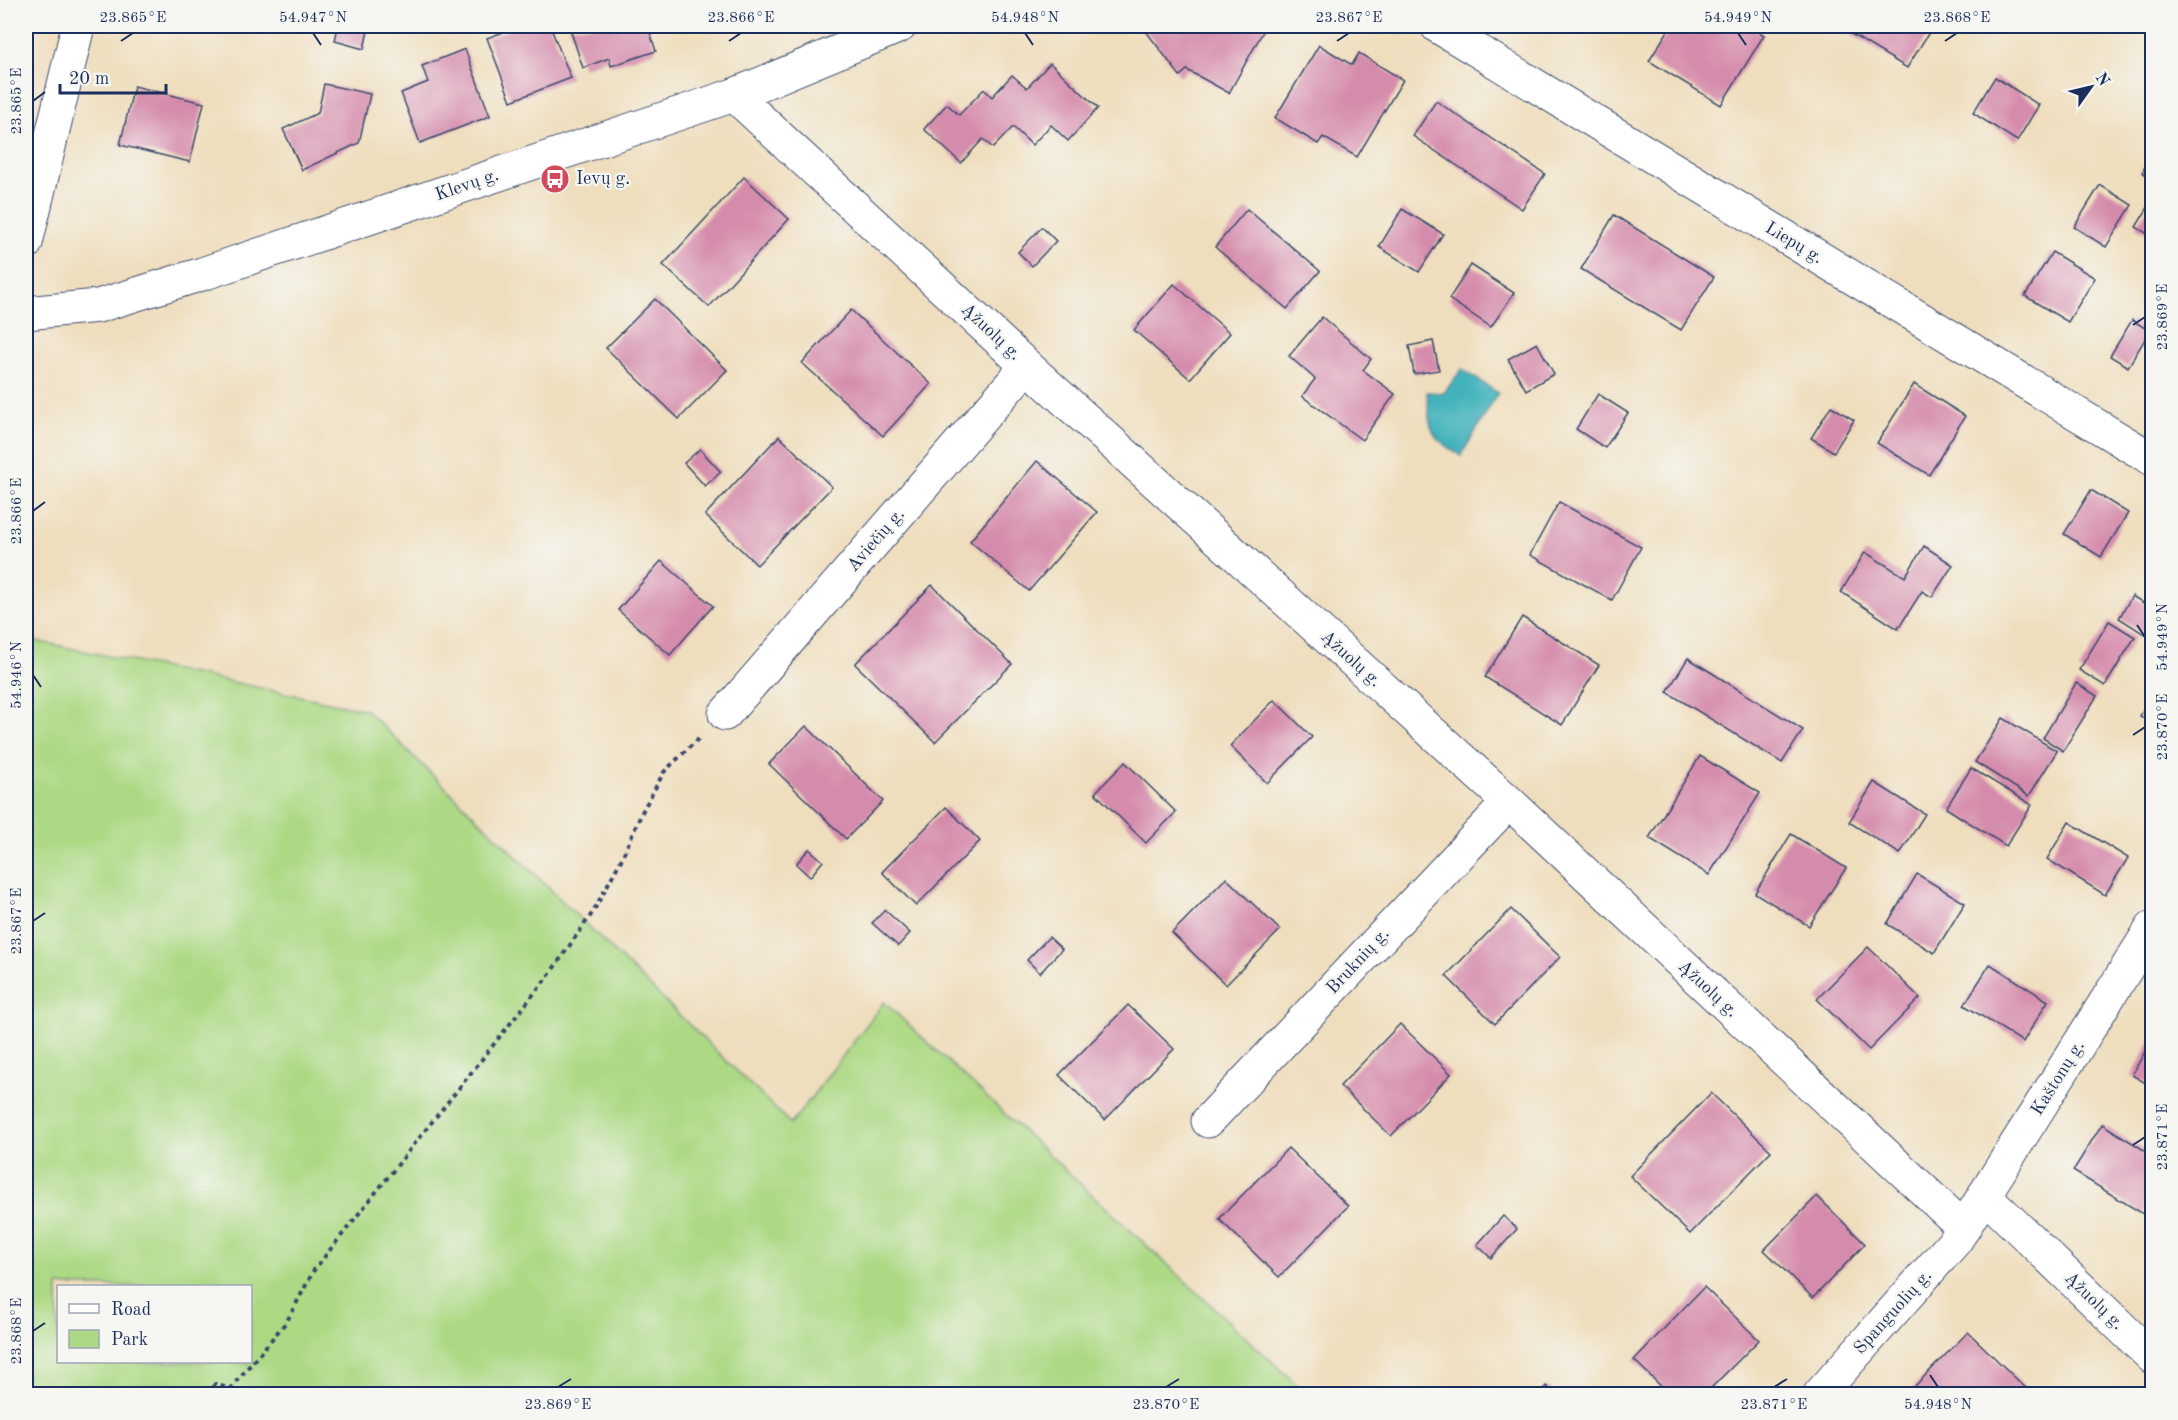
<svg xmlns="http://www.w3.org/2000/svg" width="2178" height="1420" viewBox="0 0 2178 1420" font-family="'Old Standard TT',serif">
	<rect width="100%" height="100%" fill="#f6f6f2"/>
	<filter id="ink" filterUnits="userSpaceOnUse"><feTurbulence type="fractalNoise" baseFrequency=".0167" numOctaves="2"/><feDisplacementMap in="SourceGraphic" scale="12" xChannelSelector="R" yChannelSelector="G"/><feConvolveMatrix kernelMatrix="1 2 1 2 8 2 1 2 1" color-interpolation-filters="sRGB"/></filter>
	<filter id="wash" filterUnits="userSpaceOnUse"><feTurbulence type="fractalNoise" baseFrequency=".008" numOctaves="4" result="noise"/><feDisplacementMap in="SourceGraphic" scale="24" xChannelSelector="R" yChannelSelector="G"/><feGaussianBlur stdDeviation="1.35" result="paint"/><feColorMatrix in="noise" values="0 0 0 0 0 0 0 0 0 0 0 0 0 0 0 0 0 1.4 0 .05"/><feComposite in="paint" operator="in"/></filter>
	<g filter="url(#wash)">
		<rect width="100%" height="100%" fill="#efdebd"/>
		<path fill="#add985" stroke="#648472" stroke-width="1.5" fill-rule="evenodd" d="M 26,639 L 366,710 L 791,1124 L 884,1002 L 1307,1394 L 26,1394 ZM 58,1286 L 250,1286 L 250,1362 L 58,1362 Z"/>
		<path fill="#43b3bb" stroke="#2f718c" stroke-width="1.5" d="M 1462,369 L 1498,393 L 1461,456 C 1427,436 1430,429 1427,392 L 1444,393 Z"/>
		<g id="blocks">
			<g fill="#d58cac">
				<polygon points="338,26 369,26 364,49 335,41"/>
				<polygon points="520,26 550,26 571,78 511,101 487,38"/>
				<polygon points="569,26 648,26 656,51 611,66 609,58 583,68"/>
				<polygon points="1142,26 1266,26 1229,93 1187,70 1180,76"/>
				<polygon points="1671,26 1749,26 1764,35 1721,105 1649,61"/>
				<polygon points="1838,26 1933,26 1907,68"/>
				<polygon points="1319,45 1352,65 1359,53 1403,80 1357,157 1323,137 1318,144 1275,118"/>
				<polygon points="465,49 490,116 420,143 401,93 428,82 422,66"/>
				<polygon points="1050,63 1098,108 1068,141 1051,125 1032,145 1013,127 993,148 983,139 961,163 924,129 947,104 959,115 984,89 992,97 1012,75 1027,88"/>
				<polygon points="1995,77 2039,105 2017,141 1973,113"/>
				<polygon points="324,84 370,94 359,143 302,170 283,129 318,113"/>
				<polygon points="134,86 204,103 190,162 120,145"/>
				<polygon points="1436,101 1545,174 1522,209 1413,136"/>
				<polygon points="2152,155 2152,179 2142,172"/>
				<polygon points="744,177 789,219 709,307 663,265"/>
				<polygon points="2100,185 2132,205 2106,247 2074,227"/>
				<polygon points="2152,201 2152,234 2151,236 2136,227"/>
				<polygon points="1247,209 1320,271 1287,309 1215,247"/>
				<polygon points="1402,209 1443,234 1419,272 1379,247"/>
				<polygon points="1614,215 1714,277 1681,330 1581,269"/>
				<polygon points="1042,227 1056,241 1032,266 1018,252"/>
				<polygon points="2052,252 2095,278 2068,322 2025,296"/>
				<polygon points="1471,265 1514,293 1491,327 1449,299"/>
				<polygon points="1174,284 1230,333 1190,379 1134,330"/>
				<polygon points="655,299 727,370 679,419 606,348"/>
				<polygon points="851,310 931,384 883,436 802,363"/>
				<polygon points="1322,317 1371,359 1363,370 1395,394 1362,440 1302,396 1315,379 1289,356"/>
				<polygon points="2132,320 2150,331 2128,367 2110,356"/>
				<polygon points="1433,341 1439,370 1414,374 1409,346"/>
				<polygon points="1537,343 1554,374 1526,390 1508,359"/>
				<polygon points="1914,384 1965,416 1929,475 1877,443"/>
				<polygon points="1598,394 1628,413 1605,448 1576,429"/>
				<polygon points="1831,406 1854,420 1834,452 1811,438"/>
				<polygon points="779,436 832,487 757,565 705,515"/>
				<polygon points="700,449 721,472 705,486 684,463"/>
				<polygon points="1037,461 1097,512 1029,591 970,541"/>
				<polygon points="2091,490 2128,513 2101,557 2064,534"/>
				<polygon points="1559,502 1641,547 1612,600 1530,555"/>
				<polygon points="1924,546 1953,565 1932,597 1922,591 1898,629 1841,592 1865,552 1905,577"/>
				<polygon points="661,561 713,606 670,655 618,610"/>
				<polygon points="932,585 1012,664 935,742 855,664"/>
				<polygon points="2132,596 2152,608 2152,639 2119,618"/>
				<polygon points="1522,617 1599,665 1562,725 1485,677"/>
				<polygon points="2109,621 2135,637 2105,686 2079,670"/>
				<polygon points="1688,658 1803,730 1782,763 1667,692"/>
				<polygon points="2076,683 2097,696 2063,751 2043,738"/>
				<polygon points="2152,695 2152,723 2140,716"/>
				<polygon points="1274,700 1312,737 1267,783 1230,746"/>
				<polygon points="2003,718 2057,751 2029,796 1975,762"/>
				<polygon points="806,726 883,801 846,839 769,764"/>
				<polygon points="1700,756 1760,793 1709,875 1649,838"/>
				<polygon points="1125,762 1176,812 1146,843 1095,793"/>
				<polygon points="1971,768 2032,805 2006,846 1946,808"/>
				<polygon points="1874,782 1925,814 1900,854 1849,822"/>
				<polygon points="946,807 980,841 916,906 882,872"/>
				<polygon points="2069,822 2128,858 2105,895 2047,859"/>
				<polygon points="1791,834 1846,868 1809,926 1755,893"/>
				<polygon points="809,849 823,861 810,877 796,864"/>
				<polygon points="1917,874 1965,903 1934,953 1887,924"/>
				<polygon points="1226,878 1280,930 1226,985 1172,933"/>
				<polygon points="1511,909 1560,957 1495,1024 1446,976"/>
				<polygon points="885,910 910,933 898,946 872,923"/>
				<polygon points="1049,937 1062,949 1040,973 1027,960"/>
				<polygon points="1868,947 1920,998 1869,1050 1817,999"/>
				<polygon points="1990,964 2048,1001 2023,1042 1964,1005"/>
				<polygon points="1128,1005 1174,1049 1105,1120 1059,1075"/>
				<polygon points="1400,1024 1451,1074 1391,1136 1340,1086"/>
				<polygon points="2152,1039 2152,1087 2132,1075"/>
				<polygon points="1711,1093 1771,1151 1690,1234 1630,1176"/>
				<polygon points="2102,1124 2152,1155 2152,1199 2143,1214 2073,1171"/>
				<polygon points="1288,1148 1348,1206 1279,1277 1219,1219"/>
				<polygon points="1817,1196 1865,1244 1813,1298 1764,1250"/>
				<polygon points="1503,1216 1517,1229 1491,1258 1477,1245"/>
				<polygon points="1704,1287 1759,1340 1705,1394 1669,1394 1634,1360"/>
				<polygon points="1968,1332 2032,1394 1915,1394 1911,1390"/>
				<polygon points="1546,1386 1556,1394 1539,1394"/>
			</g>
		</g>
	</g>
	<g filter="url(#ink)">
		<use href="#blocks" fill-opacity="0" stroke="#3b496c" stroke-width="1.5"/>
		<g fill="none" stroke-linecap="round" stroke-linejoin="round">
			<g stroke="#3b496c" stroke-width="35">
				<g id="minor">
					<polyline points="1437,26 2152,459"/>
					<polyline points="734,95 1027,366 1509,802 1964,1228"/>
					<polyline points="26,243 78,26"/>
					<polyline points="26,313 98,306 202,274 734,95 900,26"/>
					<polyline points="725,714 1027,366"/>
					<polyline points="1208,1121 1509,802"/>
					<polyline points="1984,1195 2152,1357"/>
					<polyline points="1820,1394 1956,1240 2152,928"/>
				</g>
			</g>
			<g stroke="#3b496c" stroke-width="4" stroke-dasharray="4.5 4.5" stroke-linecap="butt">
				<polyline points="230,1389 287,1321 314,1270 549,975 593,912 621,860 643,810 664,772 700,737"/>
				<polyline points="208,1394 215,1384 245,1394"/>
			</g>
			<use href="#minor" stroke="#fff" stroke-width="33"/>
		</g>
	</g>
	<path fill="none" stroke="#1b2f5e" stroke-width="2" d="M 313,33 L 321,45M 1025,33 L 1033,45M 1738,33 L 1746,45M 121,41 L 133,33M 729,41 L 741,33M 1337,41 L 1349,33M 1945,41 L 1957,33M 33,101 L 45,92M 2133,325 L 2145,317M 33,511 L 45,502M 2137,625 L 2145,637M 33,675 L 41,687M 2133,735 L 2145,727M 33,921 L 45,913M 2133,1145 L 2145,1137M 33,1331 L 45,1323M 1930,1375 L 1938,1387M 558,1387 L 571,1379M 1166,1387 L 1179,1379M 1774,1387 L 1787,1379"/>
	<defs>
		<g id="bus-disc" transform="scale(1.5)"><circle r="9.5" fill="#d1495b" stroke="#f6f6f2"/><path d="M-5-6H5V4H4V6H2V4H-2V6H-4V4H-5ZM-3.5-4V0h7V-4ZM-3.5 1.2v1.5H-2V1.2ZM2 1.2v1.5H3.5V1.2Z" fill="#fff"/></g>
	</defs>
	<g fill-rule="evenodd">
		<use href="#bus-disc" x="555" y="179"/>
	</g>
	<g text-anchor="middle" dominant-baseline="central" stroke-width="4.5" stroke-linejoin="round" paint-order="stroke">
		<g font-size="18" fill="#1b2f5e" stroke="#f6f6f2" text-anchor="start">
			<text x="576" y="179">Ievų g.</text>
		</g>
		<g font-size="18" fill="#1b2f5e" stroke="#f6f6f2">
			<text transform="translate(467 185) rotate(-19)">Klevų g.</text>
			<text transform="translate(1794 243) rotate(31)">Liepų g.</text>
			<text transform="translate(991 332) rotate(43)">Ąžuolų g.</text>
			<text transform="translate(876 540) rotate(-49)">Aviečių g.</text>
			<text transform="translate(1351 659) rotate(42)">Ąžuolų g.</text>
			<text transform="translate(1358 961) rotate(-47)">Bruknių g.</text>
			<text transform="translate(1708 989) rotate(43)">Ąžuolų g.</text>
			<text transform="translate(2058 1078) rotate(-58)">Kaštonų g.</text>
			<text transform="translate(2094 1301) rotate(44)">Ąžuolų g.</text>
			<text transform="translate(1893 1312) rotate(-48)">Spanguolių g.</text>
		</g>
	</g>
	<rect width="2178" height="1420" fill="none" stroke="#f6f6f2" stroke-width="66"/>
	<rect x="57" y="1285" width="195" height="78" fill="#f6f6f2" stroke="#9ea6b7" stroke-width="1.5"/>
	<rect x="69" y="1304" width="30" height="9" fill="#ffffff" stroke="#9ea6b7" stroke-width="1.5"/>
	<text x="111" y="1315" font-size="18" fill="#1b2f5e">Road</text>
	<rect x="69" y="1330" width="30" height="18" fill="#add985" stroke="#9ea6b7" stroke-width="1.5"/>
	<text x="111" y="1345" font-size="18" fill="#1b2f5e">Park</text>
	<g transform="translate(2091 87) rotate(56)" stroke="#f6f6f2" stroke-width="4.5" paint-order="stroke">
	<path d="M0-4.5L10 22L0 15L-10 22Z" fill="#1b2f5e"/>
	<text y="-9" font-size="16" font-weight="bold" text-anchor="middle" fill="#1b2f5e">N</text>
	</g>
	<path d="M60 84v9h106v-9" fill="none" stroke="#1b2f5e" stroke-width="3"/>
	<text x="69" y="84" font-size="18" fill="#1b2f5e" stroke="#f6f6f2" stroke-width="4.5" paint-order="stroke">20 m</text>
	<rect x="33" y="33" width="2112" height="1354" fill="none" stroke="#1b2f5e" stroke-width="2"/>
	<g font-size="15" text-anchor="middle" fill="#1b2f5e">
		<text x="133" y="22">23.865°E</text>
		<text x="313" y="22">54.947°N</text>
		<text x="741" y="22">23.866°E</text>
		<text x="1025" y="22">54.948°N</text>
		<text x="1349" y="22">23.867°E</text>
		<text x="1738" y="22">54.949°N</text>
		<text x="1957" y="22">23.868°E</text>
		<text transform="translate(16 101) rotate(-90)" y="5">23.865°E</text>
		<text transform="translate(2162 317) rotate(-90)" y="5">23.869°E</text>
		<text transform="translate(16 511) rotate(-90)" y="5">23.866°E</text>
		<text transform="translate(2162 637) rotate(-90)" y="5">54.949°N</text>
		<text transform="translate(16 675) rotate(-90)" y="5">54.946°N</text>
		<text transform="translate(2162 727) rotate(-90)" y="5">23.870°E</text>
		<text transform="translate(16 921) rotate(-90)" y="5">23.867°E</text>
		<text transform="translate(2162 1137) rotate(-90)" y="5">23.871°E</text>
		<text transform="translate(16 1331) rotate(-90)" y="5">23.868°E</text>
		<text x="558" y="1409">23.869°E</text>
		<text x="1166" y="1409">23.870°E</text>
		<text x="1774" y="1409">23.871°E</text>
		<text x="1938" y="1409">54.948°N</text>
	</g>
</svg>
